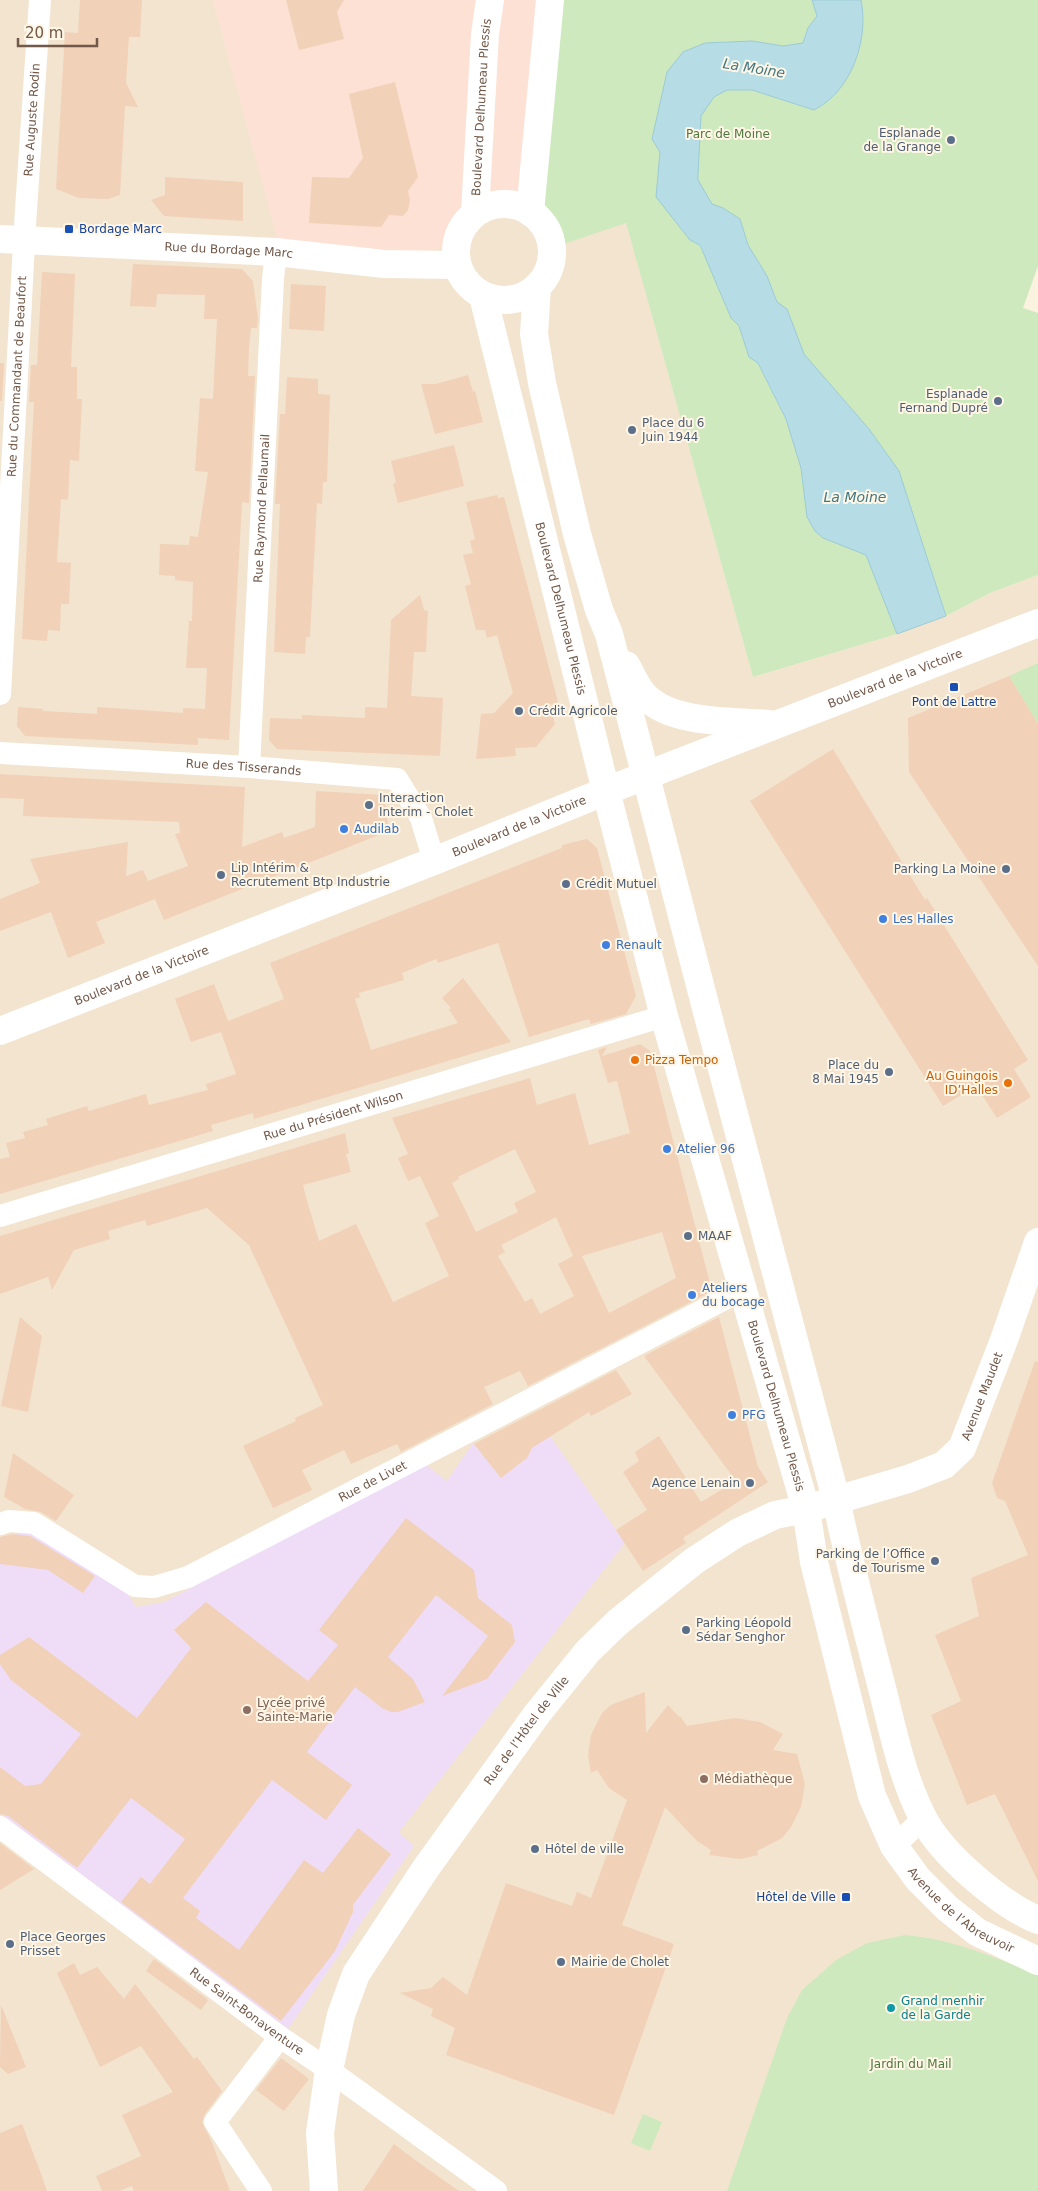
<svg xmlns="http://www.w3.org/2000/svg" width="1038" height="2191" viewBox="0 0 1038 2191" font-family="'DejaVu Sans',sans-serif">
	<rect width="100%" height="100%" fill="#fcf2e0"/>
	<polygon fill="#f3e4cf" points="0,0 213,0 281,249 387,258 447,247 474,210 502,201 517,204 540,214 553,227 558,246 626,222 753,677 897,634 946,616 990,593 1038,575 1038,2191 0,2191"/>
	<polygon fill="#fce1d4" points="213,0 553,0 517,204 502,201 474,210 447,247 387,258 280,249"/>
	<polygon fill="#efddf8" points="550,1436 625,1543 399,1832 414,1846 288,2029 0,1813 0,1537 31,1531 126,1591 136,1607 164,1602 426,1465 447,1481 473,1443 501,1478 527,1458 532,1447"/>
	<g fill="#cfe9bf">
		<polygon points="562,0 1038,0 1038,266 1023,308 1038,313 1038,575 990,593 946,616 897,634 753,677 626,223 558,246 553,227 540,214"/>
		<polygon points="1038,663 1038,724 1009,676"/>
		<path d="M 905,1935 C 953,1939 994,1957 1038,1975 L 1038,2191 L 727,2191 L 787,2018 L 802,1990 L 836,1960 L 867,1943 Z"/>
		<polygon points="643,2114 662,2122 650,2151 631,2143"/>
	</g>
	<path fill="#b6dce5" stroke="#9ccbd6" d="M 812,0 L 861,0 C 869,39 852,91 814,110 L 752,90 L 727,90 L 714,97 L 701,116 L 698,175 L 698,180 L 712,204 L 723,208 L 740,219 L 748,245 L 767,276 L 777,302 L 787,309 L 804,354 L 869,429 L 899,471 L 946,616 L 897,634 L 866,555 L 823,538 L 815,531 L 807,517 L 801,468 L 786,419 L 758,363 L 749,357 L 739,326 L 731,318 L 700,245 L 690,240 L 656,197 L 660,152 L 652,139 L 667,72 L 683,52 L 705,43 L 752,41 L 783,46 L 803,43 L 808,28 L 817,16 Z"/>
	<g fill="#f1d1b8" fill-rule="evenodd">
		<polygon points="80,0 142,0 140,37 129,37 126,83 138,107 125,106 120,195 108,199 79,198 56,189 65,32 78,33"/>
		<polygon points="286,0 344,0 337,12 344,39 299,50"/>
		<polygon points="395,82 418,177 408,191 410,200 408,210 403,216 389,215 381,227 309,223 312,177 349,178 363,158 349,94"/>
		<polygon points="165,177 243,182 243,221 164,216 151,200 165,195"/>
		<polygon points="133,264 242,269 253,281 258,319 257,328 251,328 249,348 248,376 255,376 249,503 242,502 229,740 198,738 198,745 25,736 17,726 18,707 43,709 43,711 97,714 97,707 183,713 183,708 205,709 207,668 186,668 189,621 192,621 193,582 175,580 175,576 159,575 160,544 189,545 190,536 198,537 208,472 195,471 200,398 213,399 217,319 204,319 205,295 157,294 156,307 130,306"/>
		<polygon points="42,272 75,274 71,367 77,367 77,399 82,399 79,461 70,460 68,500 61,499 57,562 71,563 69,604 61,604 60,631 48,630 47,641 22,639 34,402 29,402 31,365 37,365"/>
		<polygon points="291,284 326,286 324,331 289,329"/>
		<polygon points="0,363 4,363 2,401 0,401"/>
		<polygon points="468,375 473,392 475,391 483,422 435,434 421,384 436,384"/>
		<polygon points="287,377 318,379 318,394 330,395 327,482 323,482 322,504 317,503 310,637 306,637 305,654 274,652 280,504 275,504 280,414 285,414"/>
		<polygon points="454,445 464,486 398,503 393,484 396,482 391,461"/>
		<polygon points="497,495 498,498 504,497 558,702 550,705 555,724 536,747 515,748 516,756 476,759 481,714 494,713 513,693 497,635 487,638 485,630 476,630 465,586 471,584 463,555 473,553 470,541 475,539 466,502"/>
		<polygon points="420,595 424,610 428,611 426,652 414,652 411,696 443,698 440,756 277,749 269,740 270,718 302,719 302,715 365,718 365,707 387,708 391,620"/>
		<polygon points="1009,676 1038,724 1038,966 909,772 908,718"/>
		<polygon points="833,749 925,900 927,898 1028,1060 1014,1069 1031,1097 997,1118 976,1086 943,1106 750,801"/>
		<polygon points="0,774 245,787 242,847 282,832 284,838 315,827 316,791 384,795 389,831 164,920 155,899 96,922 105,943 68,958 51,912 0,931 0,899 40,883 30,859 128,842 126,876 143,870 148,881 188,866 175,834 180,833 179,822 23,816 24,799 0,798"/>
		<polygon points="587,839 597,848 636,996 626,1014 591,1024 589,1019 529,1037 498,943 438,963 436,959 402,973 404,980 359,993 360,997 355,999 371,1050 458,1023 449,1010 451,1008 442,998 463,978 511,1042 254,1119 253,1113 211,1125 213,1131 0,1194 0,1159 10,1157 6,1143 25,1138 23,1132 48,1125 46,1119 87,1106 89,1111 146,1094 149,1105 208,1090 206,1084 236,1074 221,1032 191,1042 175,999 214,984 228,1021 284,999 270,963 562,848 562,845"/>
		<path d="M 640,1044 L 650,1051 L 712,1291 L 528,1386 L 520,1371 L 484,1387 L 493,1404 L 401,1452 L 397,1444 L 351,1464 L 344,1450 L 302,1470 L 312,1490 L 273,1508 L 243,1446 L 296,1421 L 295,1418 L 323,1405 L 249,1245 L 207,1208 L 147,1226 L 145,1220 L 108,1231 L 110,1239 L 74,1250 L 52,1290 L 48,1277 L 0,1294 L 0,1236 L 345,1133 L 349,1153 L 346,1154 L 351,1172 L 303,1185 L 306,1197 L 319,1241 L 356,1224 L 393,1302 L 449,1276 L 425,1223 L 439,1216 L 420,1176 L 408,1181 L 398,1158 L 408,1154 L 392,1118 L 530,1078 L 537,1105 L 575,1093 L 589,1145 L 630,1133 L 617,1081 L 608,1083 L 598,1050 L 607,1047 L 602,1056 ZM 515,1149 L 536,1192 L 514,1203 L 518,1212 L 476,1232 L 452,1183 L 459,1179 L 458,1177 ZM 556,1217 L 573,1256 L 558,1264 L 574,1296 L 540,1314 L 532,1298 L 525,1302 L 498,1256 L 505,1252 L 501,1245 ZM 662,1232 L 676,1278 L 609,1313 L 582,1256 Z"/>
		<polygon points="20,1317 42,1336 28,1412 1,1406"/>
		<polygon points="719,1317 758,1467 768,1482 683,1538 686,1543 643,1571 616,1530 647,1510 623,1472 639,1461 635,1452 659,1436 701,1502 736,1481 644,1356"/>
		<polygon points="1035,1361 1038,1362 1038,1881 995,1794 967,1805 931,1715 961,1701 935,1635 979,1616 971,1578 1028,1555 1005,1501 997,1498 992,1483"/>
		<polygon points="616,1370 632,1394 591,1416 589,1412 532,1448 527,1458 501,1478 474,1444"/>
		<polygon points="13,1453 74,1495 56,1521 41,1512 25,1509 4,1497"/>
		<polygon points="406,1518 474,1570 478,1598 512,1625 515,1642 487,1679 442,1696 488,1636 436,1595 388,1657 413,1679 425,1702 398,1712 391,1712 382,1708 355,1687 307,1752 352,1785 326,1820 272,1780 183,1898 200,1911 196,1918 239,1950 304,1860 323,1873 358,1828 391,1854 353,1905 353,1912 335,1951 281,2021 121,1902 141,1877 150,1884 185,1839 131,1798 77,1868 8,1816 0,1814 0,1767 25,1786 41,1784 81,1734 11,1680 0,1664 0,1655 29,1637 137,1718 191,1648 174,1630 206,1602 308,1681 338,1645 319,1630"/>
		<polygon points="13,1534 30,1536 95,1576 83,1593 48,1570 0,1564 0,1537"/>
		<polygon points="645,1692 646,1733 668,1705 679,1717 680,1716 687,1726 735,1718 760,1722 783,1734 773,1750 797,1754 805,1784 801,1807 791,1827 782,1838 757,1851 758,1855 740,1859 709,1855 711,1850 697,1841 665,1807 622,1925 674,1944 614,2115 446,2055 455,2028 431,2016 433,2009 400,1993 431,1988 443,1977 467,1995 506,1883 572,1906 577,1892 591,1898 627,1800 609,1788 597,1770 591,1773 588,1755 591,1735 602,1713 611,1705"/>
		<polygon points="0,1843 34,1869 0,1890"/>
		<polygon points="154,1959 208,2000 201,2010 146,1971"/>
		<polygon points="74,1963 80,1975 97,1967 124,1999 135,1984 194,2059 197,2057 222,2091 205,2114 202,2122 211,2140 230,2191 134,2191 132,2186 119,2191 102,2191 96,2176 141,2156 122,2115 173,2092 141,2046 100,2067 57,1973"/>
		<polygon points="1,2005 26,2067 8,2074 0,2067"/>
		<polygon points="281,2058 309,2079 284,2111 256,2090"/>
		<polygon points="22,2124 40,2171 47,2191 0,2191 0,2133"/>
		<polygon points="394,2144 415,2160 459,2191 363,2191"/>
	</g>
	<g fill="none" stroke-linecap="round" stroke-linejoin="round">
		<g stroke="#fff" stroke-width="22">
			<path id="s1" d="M 0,694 L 25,225 L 40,0"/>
			<path id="s2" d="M 0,753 L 249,767 L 397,779 L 421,818 L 434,861"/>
			<path id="s3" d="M 249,767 L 273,279 L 276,252"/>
			<path id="s4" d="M 0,1216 L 664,1016"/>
			<path id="s5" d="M 0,1524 L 9,1521 L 34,1523 L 135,1586 L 154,1587 L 188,1577 L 742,1290"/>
			<path id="s6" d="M 0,1827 L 280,2037 L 329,2070 L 496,2191"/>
			<polyline points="894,1846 923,1819"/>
			<polyline points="261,2191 215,2122 280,2037"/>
		</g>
		<g stroke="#fff" stroke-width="28">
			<circle cx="504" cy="252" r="48"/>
			<polyline points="530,212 550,0"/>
			<path id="s7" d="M 475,213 L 485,34 L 490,0"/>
			<path id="s8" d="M 0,239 L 276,252 L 384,264 L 457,265"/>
			<path d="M 537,287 L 534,334 L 542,383 L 577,534 L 599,610 L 609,634 L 707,1012 L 836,1499 C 849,1563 866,1625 882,1688 C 893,1731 902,1777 923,1818 C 941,1854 1001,1905 1038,1920"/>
			<path id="s9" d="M 483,296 L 606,791 L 664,1016 L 806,1509 L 814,1562 L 872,1796 L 894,1846 L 918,1879 L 947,1908 L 977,1932 L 1038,1961"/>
			<path d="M 626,665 C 632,675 637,689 646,697 C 673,724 733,721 769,724"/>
			<path id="s10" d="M 0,1031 L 434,861 L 606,791 L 1038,623"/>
			<path id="s11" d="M 324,2191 L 320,2133 L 329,2070 L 341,2015 L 356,1974 L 426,1868 L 537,1714 L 588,1651 L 618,1622 L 694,1561 L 737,1533 L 775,1515 L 806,1509 L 908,1479 L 944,1465 L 962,1448 L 1004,1340 L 1038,1242"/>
		</g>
	</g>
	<g fill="#5c6f8a" stroke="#fff6e6" stroke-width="2">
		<circle cx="951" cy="140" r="5"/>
		<circle cx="998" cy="401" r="5"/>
		<circle cx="632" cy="430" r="5"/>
		<circle cx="519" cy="711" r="5"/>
		<circle cx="369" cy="805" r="5"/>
		<circle cx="1006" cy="869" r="5"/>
		<circle cx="221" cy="875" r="5"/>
		<circle cx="566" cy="884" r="5"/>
		<circle cx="889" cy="1072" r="5"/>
		<circle cx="688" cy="1236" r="5"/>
		<circle cx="750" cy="1483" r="5"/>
		<circle cx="935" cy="1561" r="5"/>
		<circle cx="686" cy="1630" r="5"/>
		<circle cx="535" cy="1849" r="5"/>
		<circle cx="10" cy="1944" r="5"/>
		<circle cx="561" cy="1962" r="5"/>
	</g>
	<g fill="#1a4fb4" stroke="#fff6e6" stroke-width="2">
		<rect x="64" y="224" width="10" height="10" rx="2.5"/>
		<rect x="949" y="682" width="10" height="10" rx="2.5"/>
		<rect x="841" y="1892" width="10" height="10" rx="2.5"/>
	</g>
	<g fill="#3f7fe0" stroke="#fff6e6" stroke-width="2">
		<circle cx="344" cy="829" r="5"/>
		<circle cx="883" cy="919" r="5"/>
		<circle cx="606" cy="945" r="5"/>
		<circle cx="667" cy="1149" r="5"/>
		<circle cx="692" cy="1295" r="5"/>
		<circle cx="732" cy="1415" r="5"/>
	</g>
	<g fill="#e8710a" stroke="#fff6e6" stroke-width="2">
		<circle cx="635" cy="1060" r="5"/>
		<circle cx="1008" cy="1083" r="5"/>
	</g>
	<g fill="#8d6e63" stroke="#fff6e6" stroke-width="2">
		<circle cx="247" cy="1710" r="5"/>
		<circle cx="704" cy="1779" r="5"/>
	</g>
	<circle fill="#0f9aa8" stroke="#fff6e6" stroke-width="2" cx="891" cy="2008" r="5"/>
	<g text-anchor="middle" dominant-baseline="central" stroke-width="4" stroke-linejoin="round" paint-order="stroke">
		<g font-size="12" fill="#725848" stroke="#fff6e6">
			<text stroke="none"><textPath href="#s7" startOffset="106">Boulevard Delhumeau Plessis</textPath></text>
			<text stroke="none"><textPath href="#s1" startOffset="575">Rue Auguste Rodin</textPath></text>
			<text stroke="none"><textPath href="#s8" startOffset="229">Rue du Bordage Marc</textPath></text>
			<text stroke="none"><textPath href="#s1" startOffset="318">Rue du Commandant de Beaufort</textPath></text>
			<text stroke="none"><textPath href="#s3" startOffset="259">Rue Raymond Pellaumail</textPath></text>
			<text stroke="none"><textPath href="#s9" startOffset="322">Boulevard Delhumeau Plessis</textPath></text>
			<text stroke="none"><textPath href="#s10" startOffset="962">Boulevard de la Victoire</textPath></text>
			<text stroke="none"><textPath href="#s2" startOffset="244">Rue des Tisserands</textPath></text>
			<text stroke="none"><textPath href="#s10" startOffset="558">Boulevard de la Victoire</textPath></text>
			<text stroke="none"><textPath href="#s10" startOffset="152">Boulevard de la Victoire</textPath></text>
			<text stroke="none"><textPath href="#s4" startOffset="348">Rue du Président Wilson</textPath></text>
			<text stroke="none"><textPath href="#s11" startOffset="1109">Avenue Maudet</textPath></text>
			<text stroke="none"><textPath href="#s9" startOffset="1148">Boulevard Delhumeau Plessis</textPath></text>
			<text stroke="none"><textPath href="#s5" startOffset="416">Rue de Livet</textPath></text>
			<text stroke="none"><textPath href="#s11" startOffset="519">Rue de l’Hôtel de Ville</textPath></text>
			<text stroke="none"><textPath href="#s9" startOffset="1699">Avenue de l’Abreuvoir</textPath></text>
			<text stroke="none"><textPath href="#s6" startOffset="308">Rue Saint-Bonaventure</textPath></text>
		</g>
		<g font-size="12" fill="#4e5e75" stroke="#fff6e6" text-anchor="start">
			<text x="941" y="133" text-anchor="end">Esplanade<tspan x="941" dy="14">de la Grange</tspan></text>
			<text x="988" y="394" text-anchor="end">Esplanade<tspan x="988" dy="14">Fernand Dupré</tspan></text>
			<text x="642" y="423">Place du 6<tspan x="642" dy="14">Juin 1944</tspan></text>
			<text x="529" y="711">Crédit Agricole</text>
			<text x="379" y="798">Interaction<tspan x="379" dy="14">Interim - Cholet</tspan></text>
			<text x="231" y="868">Lip Intérim &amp;<tspan x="231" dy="14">Recrutement Btp Industrie</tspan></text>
			<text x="996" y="869" text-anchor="end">Parking La Moine</text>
			<text x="576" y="884">Crédit Mutuel</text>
			<text x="879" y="1065" text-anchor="end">Place du<tspan x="879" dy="14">8 Mai 1945</tspan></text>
			<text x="698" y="1236">MAAF</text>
			<text x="740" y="1483" text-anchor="end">Agence Lenain</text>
			<text x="925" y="1554" text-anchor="end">Parking de l’Office<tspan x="925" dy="14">de Tourisme</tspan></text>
			<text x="696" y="1623">Parking Léopold<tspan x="696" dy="14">Sédar Senghor</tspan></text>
			<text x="545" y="1849">Hôtel de ville</text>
			<text x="20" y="1937">Place Georges<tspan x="20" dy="14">Prisset</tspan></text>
			<text x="571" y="1962">Mairie de Cholet</text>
		</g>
		<g font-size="12" fill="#4f7841" stroke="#fff6e6">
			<text x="728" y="134">Parc de Moine</text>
			<text x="911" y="2064">Jardin du Mail</text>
		</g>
		<g font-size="12" fill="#164399" stroke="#fff6e6" text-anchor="start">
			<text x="79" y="229">Bordage Marc</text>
			<text x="954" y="702" text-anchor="middle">Pont de Lattre</text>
			<text x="836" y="1897" text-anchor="end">Hôtel de Ville</text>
		</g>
		<g font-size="12" fill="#366cbe" stroke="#fff6e6" text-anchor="start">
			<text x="354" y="829">Audilab</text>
			<text x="893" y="919">Les Halles</text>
			<text x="616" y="945">Renault</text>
			<text x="677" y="1149">Atelier 96</text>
			<text x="702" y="1288">Ateliers<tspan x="702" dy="14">du bocage</tspan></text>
			<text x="742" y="1415">PFG</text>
		</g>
		<g font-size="12" fill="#c56008" stroke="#fff6e6" text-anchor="start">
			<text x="645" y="1060">Pizza Tempo</text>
			<text x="998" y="1076" text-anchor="end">Au Guingois<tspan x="998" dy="14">ID’Halles</tspan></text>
		</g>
		<g font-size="12" fill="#785e54" stroke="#fff6e6" text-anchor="start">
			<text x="257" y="1703">Lycée privé<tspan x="257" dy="14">Sainte-Marie</tspan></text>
			<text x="714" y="1779">Médiathèque</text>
		</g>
		<g font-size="12" fill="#0d838f" stroke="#fff6e6" text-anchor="start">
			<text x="901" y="2001">Grand menhir<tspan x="901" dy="14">de la Garde</tspan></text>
		</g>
		<g font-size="14" font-style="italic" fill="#427885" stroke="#fff6e6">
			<text transform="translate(754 68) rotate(9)">La Moine</text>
			<text x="855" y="497">La Moine</text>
		</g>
	</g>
	<path d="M18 38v8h79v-8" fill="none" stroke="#725848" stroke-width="2.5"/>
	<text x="25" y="38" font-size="15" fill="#725848" stroke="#fff6e6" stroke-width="4" paint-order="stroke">20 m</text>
</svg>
